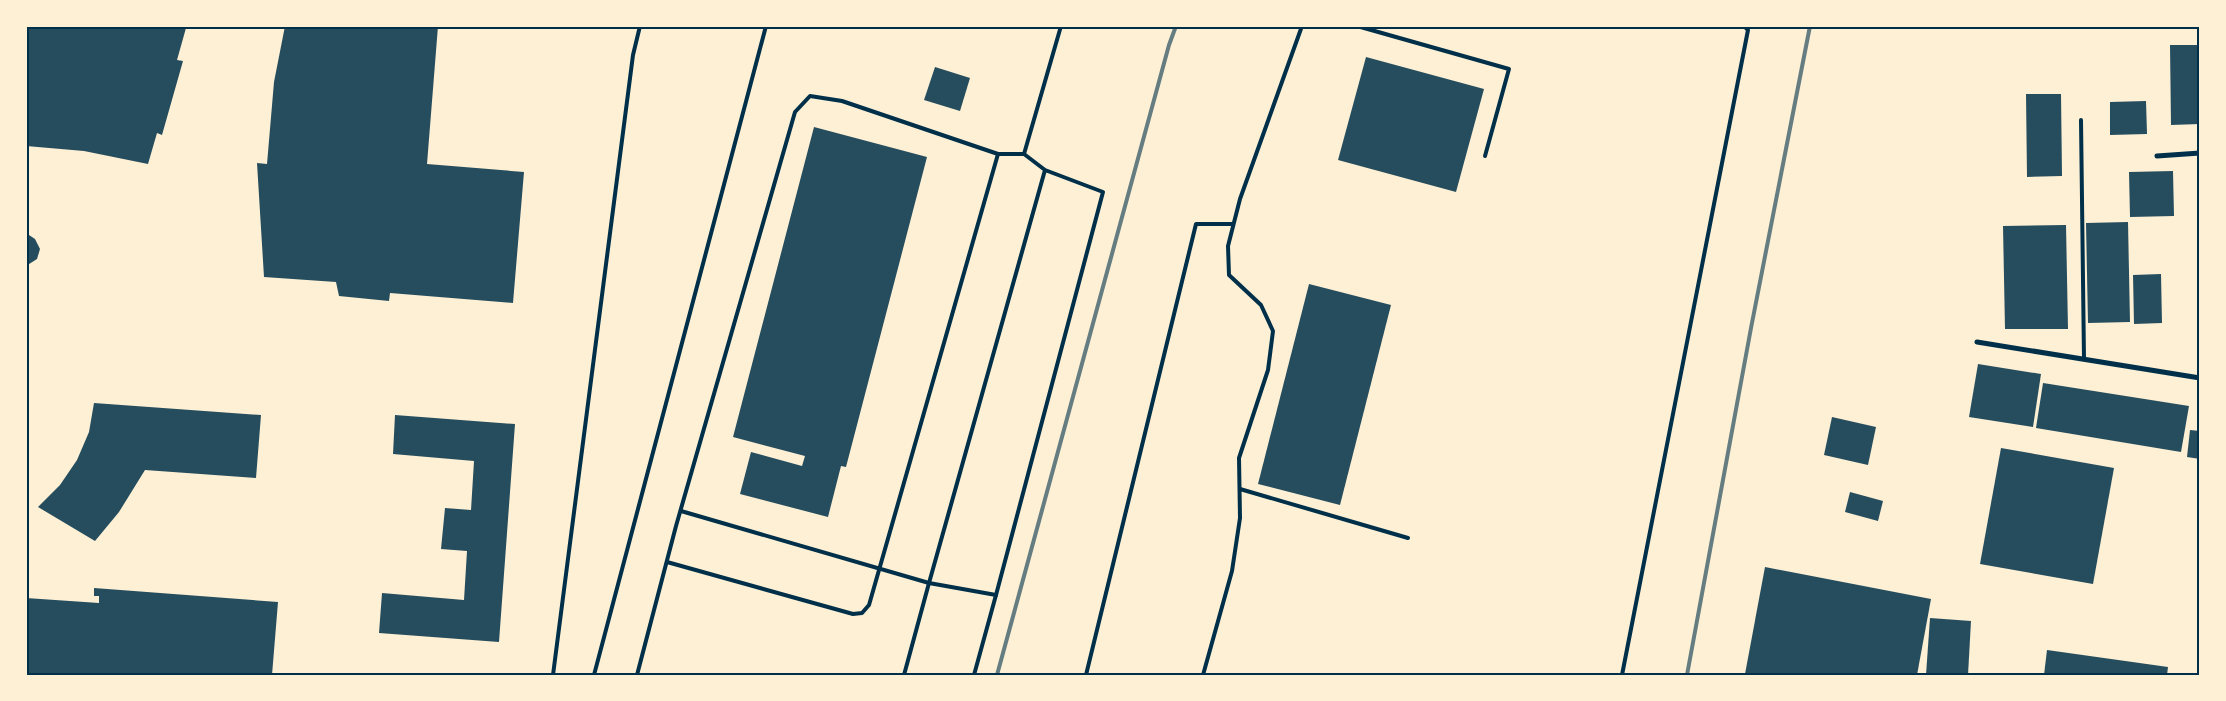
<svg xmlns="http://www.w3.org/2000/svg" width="2226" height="701" viewBox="0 0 2226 701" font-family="'PT Sans',sans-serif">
	<rect width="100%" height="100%" fill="#fdf0d5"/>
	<g fill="#264d5e">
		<polygon points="26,26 178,26 186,28 177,60 183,61 162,135 157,133 148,164 84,151 26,146"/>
		<polygon points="285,26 438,26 427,164 524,172 513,303 390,293 389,301 339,296 336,282 264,277 257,163 267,164 274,82"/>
		<polygon points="2170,45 2200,45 2200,124 2171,125"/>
		<polygon points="1366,57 1484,89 1456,192 1338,160"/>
		<polygon points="935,67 970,78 960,111 924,100"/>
		<polygon points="2026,94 2061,94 2062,176 2027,177"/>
		<polygon points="2146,101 2147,134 2110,135 2110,102"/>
		<polygon points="814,127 927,157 846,467 841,466 828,517 740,494 751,452 802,466 805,456 733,437"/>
		<polygon points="2173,171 2174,216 2130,217 2129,172"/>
		<polygon points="2128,222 2130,322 2088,323 2086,223"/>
		<polygon points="2066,225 2068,329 2005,329 2003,226"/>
		<polygon points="26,233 35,239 40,249 37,259 26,266"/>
		<polygon points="2161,274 2162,323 2134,324 2133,275"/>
		<polygon points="1309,284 1391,305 1340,505 1258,484"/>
		<polygon points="1978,364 2041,374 2033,427 1969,417"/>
		<polygon points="2043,383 2189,406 2181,452 2036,428"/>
		<polygon points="94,403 261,415 256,478 145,470 119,512 95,541 38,507 60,485 77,460 89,432"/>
		<polygon points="395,415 515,424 499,642 379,633 382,593 464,600 467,551 441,549 445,508 471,510 474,461 393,454"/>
		<polygon points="1832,417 1876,427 1868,465 1824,455"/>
		<polygon points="2190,430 2200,431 2200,459 2187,457"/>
		<polygon points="2001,448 2114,468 2093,584 1980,564"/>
		<polygon points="1850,492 1883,501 1878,521 1845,512"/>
		<polygon points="1765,567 1931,599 1917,675 1745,674"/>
		<polygon points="94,588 278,602 272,675 26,675 26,598 99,603 99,596 94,596"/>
		<polygon points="1930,618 1971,621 1968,675 1926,675"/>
		<polygon points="2047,650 2168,667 2167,675 2044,675"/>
	</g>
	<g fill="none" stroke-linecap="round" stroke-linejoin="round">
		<g stroke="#003049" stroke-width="4">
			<polyline points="1357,26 1509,69 1485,156"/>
			<polyline points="2081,120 2084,359"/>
			<polyline points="1024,154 1045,170 929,583 996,595 1103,192 1045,170"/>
			<polyline points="1240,489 1408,538"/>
			<polyline points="681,511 929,583 904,675"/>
			<polyline points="667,562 853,614 862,613 869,605 998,154"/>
			<polyline points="553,675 633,55 640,26"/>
			<polyline points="594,675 766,26"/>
			<polyline points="637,675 676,526 795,112 810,96 842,101 998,154 1024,154 1061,26"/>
			<polyline points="974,675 996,595"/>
			<polyline points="1086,675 1196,224 1233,224"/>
			<polyline points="1203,675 1232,571 1240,518 1239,458 1268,370 1273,331 1261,305 1229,275 1228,246 1240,199 1302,26"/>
			<polyline points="1622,675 1748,30 1744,26"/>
		</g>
		<g stroke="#003049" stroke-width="5">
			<polyline points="2157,156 2200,153"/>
			<polyline points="1977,342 2200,378"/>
		</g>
		<g stroke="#657d81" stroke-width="4">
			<polyline points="997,675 1169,45 1176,26"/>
			<polyline points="1687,675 1751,328 1810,26"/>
		</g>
	</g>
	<rect width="2226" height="701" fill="none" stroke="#fdf0d5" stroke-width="55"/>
	<rect x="28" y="28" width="2170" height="646" fill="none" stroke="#003049" stroke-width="2"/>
</svg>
